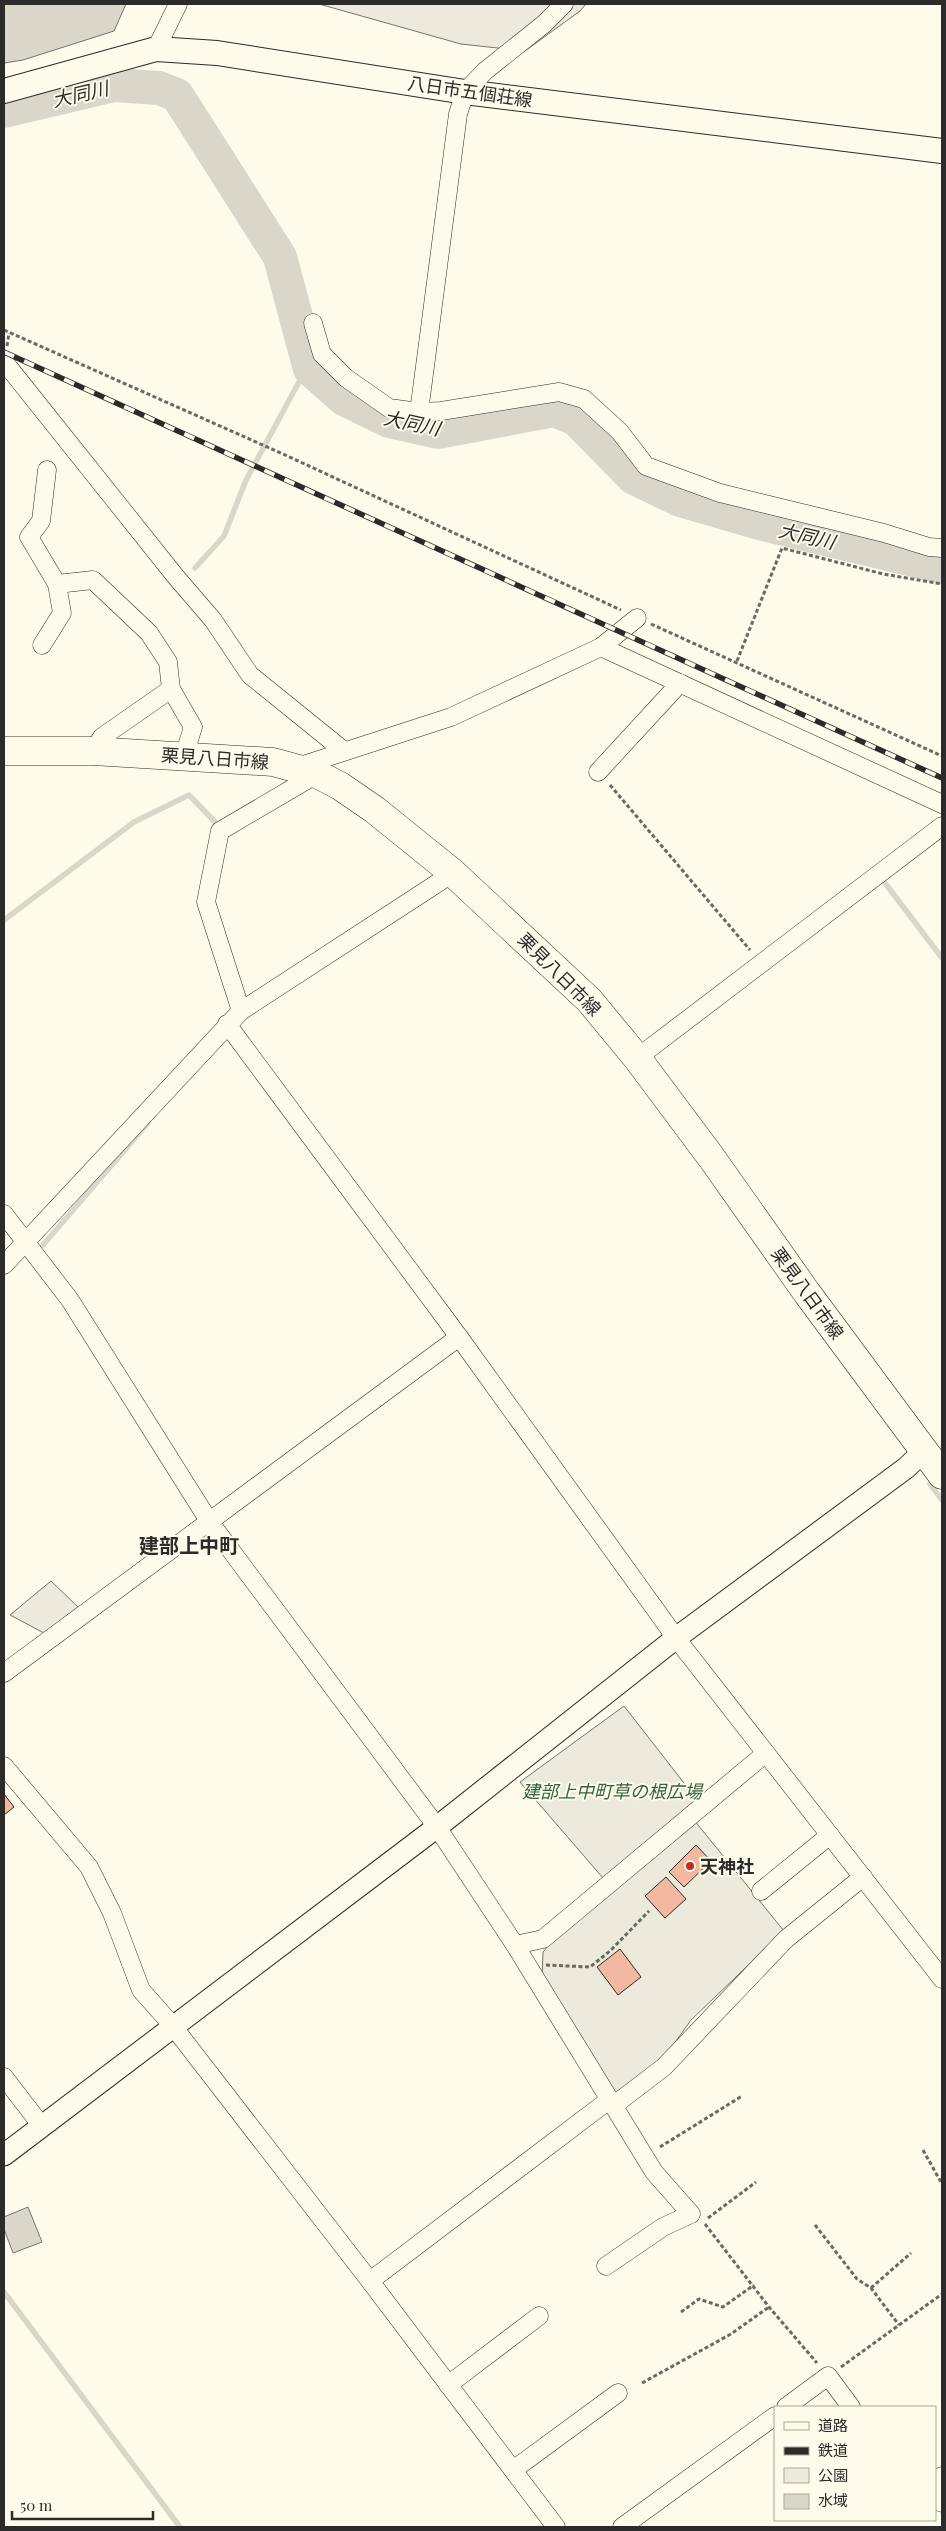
<svg xmlns="http://www.w3.org/2000/svg" width="946" height="2531" viewBox="0 0 946 2531" font-family="'Playfair Display','Noto Sans JP',serif">
	<rect width="100%" height="100%" fill="#fdfbea"/>
	<g fill="#ecebdb" stroke="#74746e">
		<polygon points="319,4 586,4 580,11 525,51 461,44"/>
		<polygon points="51,1581 78,1607 44,1633 10,1615"/>
		<polygon points="624,1706 698,1801 603,1878 520,1782"/>
		<polygon points="694,1820 784,1931 691,2020 661,2062 614,2095 542,1980 543,1952 557,1935"/>
	</g>
	<g fill="#d8d7c9" stroke="#74746e">
		<polygon points="4,4 126,4 114,31 23,60 4,63"/>
		<polygon points="28,2207 42,2242 13,2253 4,2229 4,2217"/>
	</g>
	<g fill="none" stroke-linecap="round" stroke-linejoin="round">
		<g stroke="#d8d7c9" stroke-width="5.5">
			<polyline points="195,568 224,536 246,480 300,380 310,369"/>
			<polyline points="882,879 942,958"/>
			<polyline points="4,920 134,822 189,795 217,824"/>
			<polyline points="43,1245 148,1123"/>
			<polyline points="930,1484 942,1500"/>
			<polyline points="4,2292 180,2527"/>
		</g>
		<polyline stroke="#d8d7c9" stroke-width="34" points="4,111 114,85 159,88 177,95 280,257 310,369 344,399 389,421 438,432 554,410 576,419 634,478 680,500 759,523 942,567"/>
	</g>
	<g fill="#f2b8a0" stroke="#2b2b2b">
		<polygon points="4,1794 14,1807 4,1815"/>
		<polygon points="696,1845 711,1861 684,1887 669,1872"/>
		<polygon points="666,1877 686,1899 665,1918 645,1896"/>
		<polygon points="620,1949 641,1977 618,1995 597,1967"/>
	</g>
	<g fill="none" stroke-linecap="round" stroke-linejoin="round">
		<g stroke="#2b2b2b" stroke-width="19">
			<g id="minor">
				<polyline points="564,4 544,24 485,71 465,92 458,114 419,412 441,411 559,392 584,399 620,432 646,466 720,493 884,533 929,547 942,548"/>
				<polyline points="156,49 178,4"/>
				<polyline points="313,323 322,354 346,378 389,408 419,412"/>
				<polyline points="6,364 176,577 213,620 250,675 344,751"/>
				<polyline points="47,470 41,521 29,537 57,584 93,580 149,633 168,662 171,689 193,727 184,756"/>
				<polyline points="42,645 62,613 57,584"/>
				<polyline points="601,647 637,618"/>
				<polyline points="93,751 102,737 171,689"/>
				<polyline points="297,767 451,717 601,647 942,804"/>
				<polyline points="598,772 680,683"/>
				<polyline points="241,1011 206,902 220,831 317,774"/>
				<polyline points="227,1024 459,1337 676,1638 942,1979"/>
				<polyline points="637,1058 942,826"/>
				<polyline points="4,1214 70,1300 209,1521 437,1827 515,1945 654,2172 691,2214 663,2227 606,2266"/>
				<polyline points="4,1265 241,1011 453,873"/>
				<polyline points="4,1673 459,1337"/>
				<polyline points="4,1766 89,1867 112,1913 141,1990 172,2025 370,2281 556,2527"/>
				<polyline points="761,1891 830,1835"/>
				<polyline points="515,1945 543,1939 766,1753"/>
				<polyline points="4,2077 41,2125"/>
				<polyline points="613,2106 664,2067 786,1939 863,1877"/>
				<polyline points="370,2281 609,2100"/>
				<polyline points="448,2385 539,2316"/>
				<polyline points="786,2407 828,2376 851,2407"/>
				<polyline points="513,2470 618,2393"/>
				<polyline points="935,2481 942,2476"/>
				<polyline points="935,2493 942,2503"/>
				<polyline points="622,2527 775,2416"/>
			</g>
		</g>
		<g stroke="#2b2b2b" stroke-width="23">
			<polyline id="tertiary" points="4,2155 437,1827 676,1638 906,1468 924,1451"/>
		</g>
		<g stroke="#2b2b2b" stroke-width="26">
			<polyline id="secondary" points="4,91 156,49 217,53 465,92 942,151"/>
		</g>
		<g stroke="#2b2b2b" stroke-width="29">
			<polyline id="primary" points="4,751 93,751 273,762 317,774 340,786 375,810 453,873 589,1000 637,1058 711,1157 807,1293 942,1475"/>
		</g>
		<g stroke="#6a6964" stroke-width="3" stroke-dasharray="4 2.5" stroke-linecap="butt">
			<polyline points="4,330 283,454 621,610"/>
			<polyline points="7,346 9,333"/>
			<polyline points="651,624 942,756"/>
			<polyline points="737,661 782,548 883,574 942,584"/>
			<polyline points="610,785 750,950"/>
			<polyline points="546,1965 590,1967 610,1951 649,1911"/>
			<polyline points="660,2147 742,2096"/>
			<polyline points="923,2150 942,2184"/>
			<polyline points="708,2218 756,2182"/>
			<polyline points="705,2224 769,2307 817,2363"/>
			<polyline points="815,2225 857,2279 871,2288 899,2325"/>
			<polyline points="871,2288 911,2253"/>
			<polyline points="681,2312 699,2299 723,2307 754,2285"/>
			<polyline points="841,2367 942,2294"/>
			<polyline points="642,2383 731,2334 769,2307"/>
		</g>
		<use href="#minor" stroke="#fdfbea" stroke-width="18"/>
		<use href="#tertiary" stroke="#fdfbea" stroke-width="21"/>
		<use href="#secondary" stroke="#fdfbea" stroke-width="24"/>
		<use href="#primary" stroke="#fdfbea" stroke-width="28"/>
		<g stroke="#2b2b2b" stroke-width="5.5">
			<polyline id="rail" points="4,352 942,778"/>
		</g>
		<use href="#rail" stroke="#fdfbea" stroke-width="4" stroke-dasharray="11" stroke-linecap="butt"/>
	</g>
	<circle fill="#c62828" stroke="#fdfbea" stroke-width="2" cx="690" cy="1866" r="5"/>
	<g text-anchor="middle" dominant-baseline="central" stroke-width="4" stroke-linejoin="round" paint-order="stroke">
		<g font-size="18" fill="#2b2b2b" stroke="#fdfbea">
			<text transform="translate(470 91) rotate(8)">八日市五個荘線</text>
			<text transform="translate(215 758) rotate(4)">栗見八日市線</text>
			<text transform="translate(560 974) rotate(45)">栗見八日市線</text>
			<text transform="translate(808 1293) rotate(54)">栗見八日市線</text>
		</g>
		<g font-size="18" font-style="italic" fill="#34623c" stroke="#fdfbea">
			<text x="612" y="1791">建部上中町草の根広場</text>
		</g>
		<g font-size="18" font-weight="bold" fill="#2b2b2b" stroke="#fdfbea" text-anchor="start">
			<text x="700" y="1866">天神社</text>
		</g>
		<g font-size="19" font-style="italic" fill="#2b2b2b" stroke="#fdfbea">
			<text transform="translate(80 93) rotate(-13)">大同川</text>
			<text transform="translate(412 422) rotate(12)">大同川</text>
			<text transform="translate(807 535) rotate(13)">大同川</text>
		</g>
		<g font-size="20" font-weight="bold" fill="#2b2b2b" stroke="#fdfbea">
			<text x="189" y="1544">建部上中町</text>
		</g>
	</g>
	<rect width="946" height="2531" fill="none" stroke="#2b2b2b" stroke-width="10"/>
	<rect x="774" y="2406" width="162" height="115" fill="#fdfbea" stroke="#a9a89e"/>
	<rect x="784" y="2422" width="25" height="8" fill="#fdfbea" stroke="#a9a89e"/>
	<text x="818" y="2431" font-size="15" fill="#2b2b2b">道路</text>
	<rect x="784" y="2447" width="25" height="8" fill="#2b2b2b" stroke="#a9a89e"/>
	<text x="818" y="2456" font-size="15" fill="#2b2b2b">鉄道</text>
	<rect x="784" y="2468" width="25" height="15" fill="#ecebdb" stroke="#a9a89e"/>
	<text x="818" y="2481" font-size="15" fill="#2b2b2b">公園</text>
	<rect x="784" y="2494" width="25" height="15" fill="#d8d7c9" stroke="#a9a89e"/>
	<text x="818" y="2506" font-size="15" fill="#2b2b2b">水域</text>
	<path d="M12 2511v8h141v-8" fill="none" stroke="#2b2b2b" stroke-width="2.5"/>
	<text x="20" y="2511" font-size="15" fill="#2b2b2b" stroke="#fdfbea" stroke-width="4" paint-order="stroke">50 m</text>
</svg>
